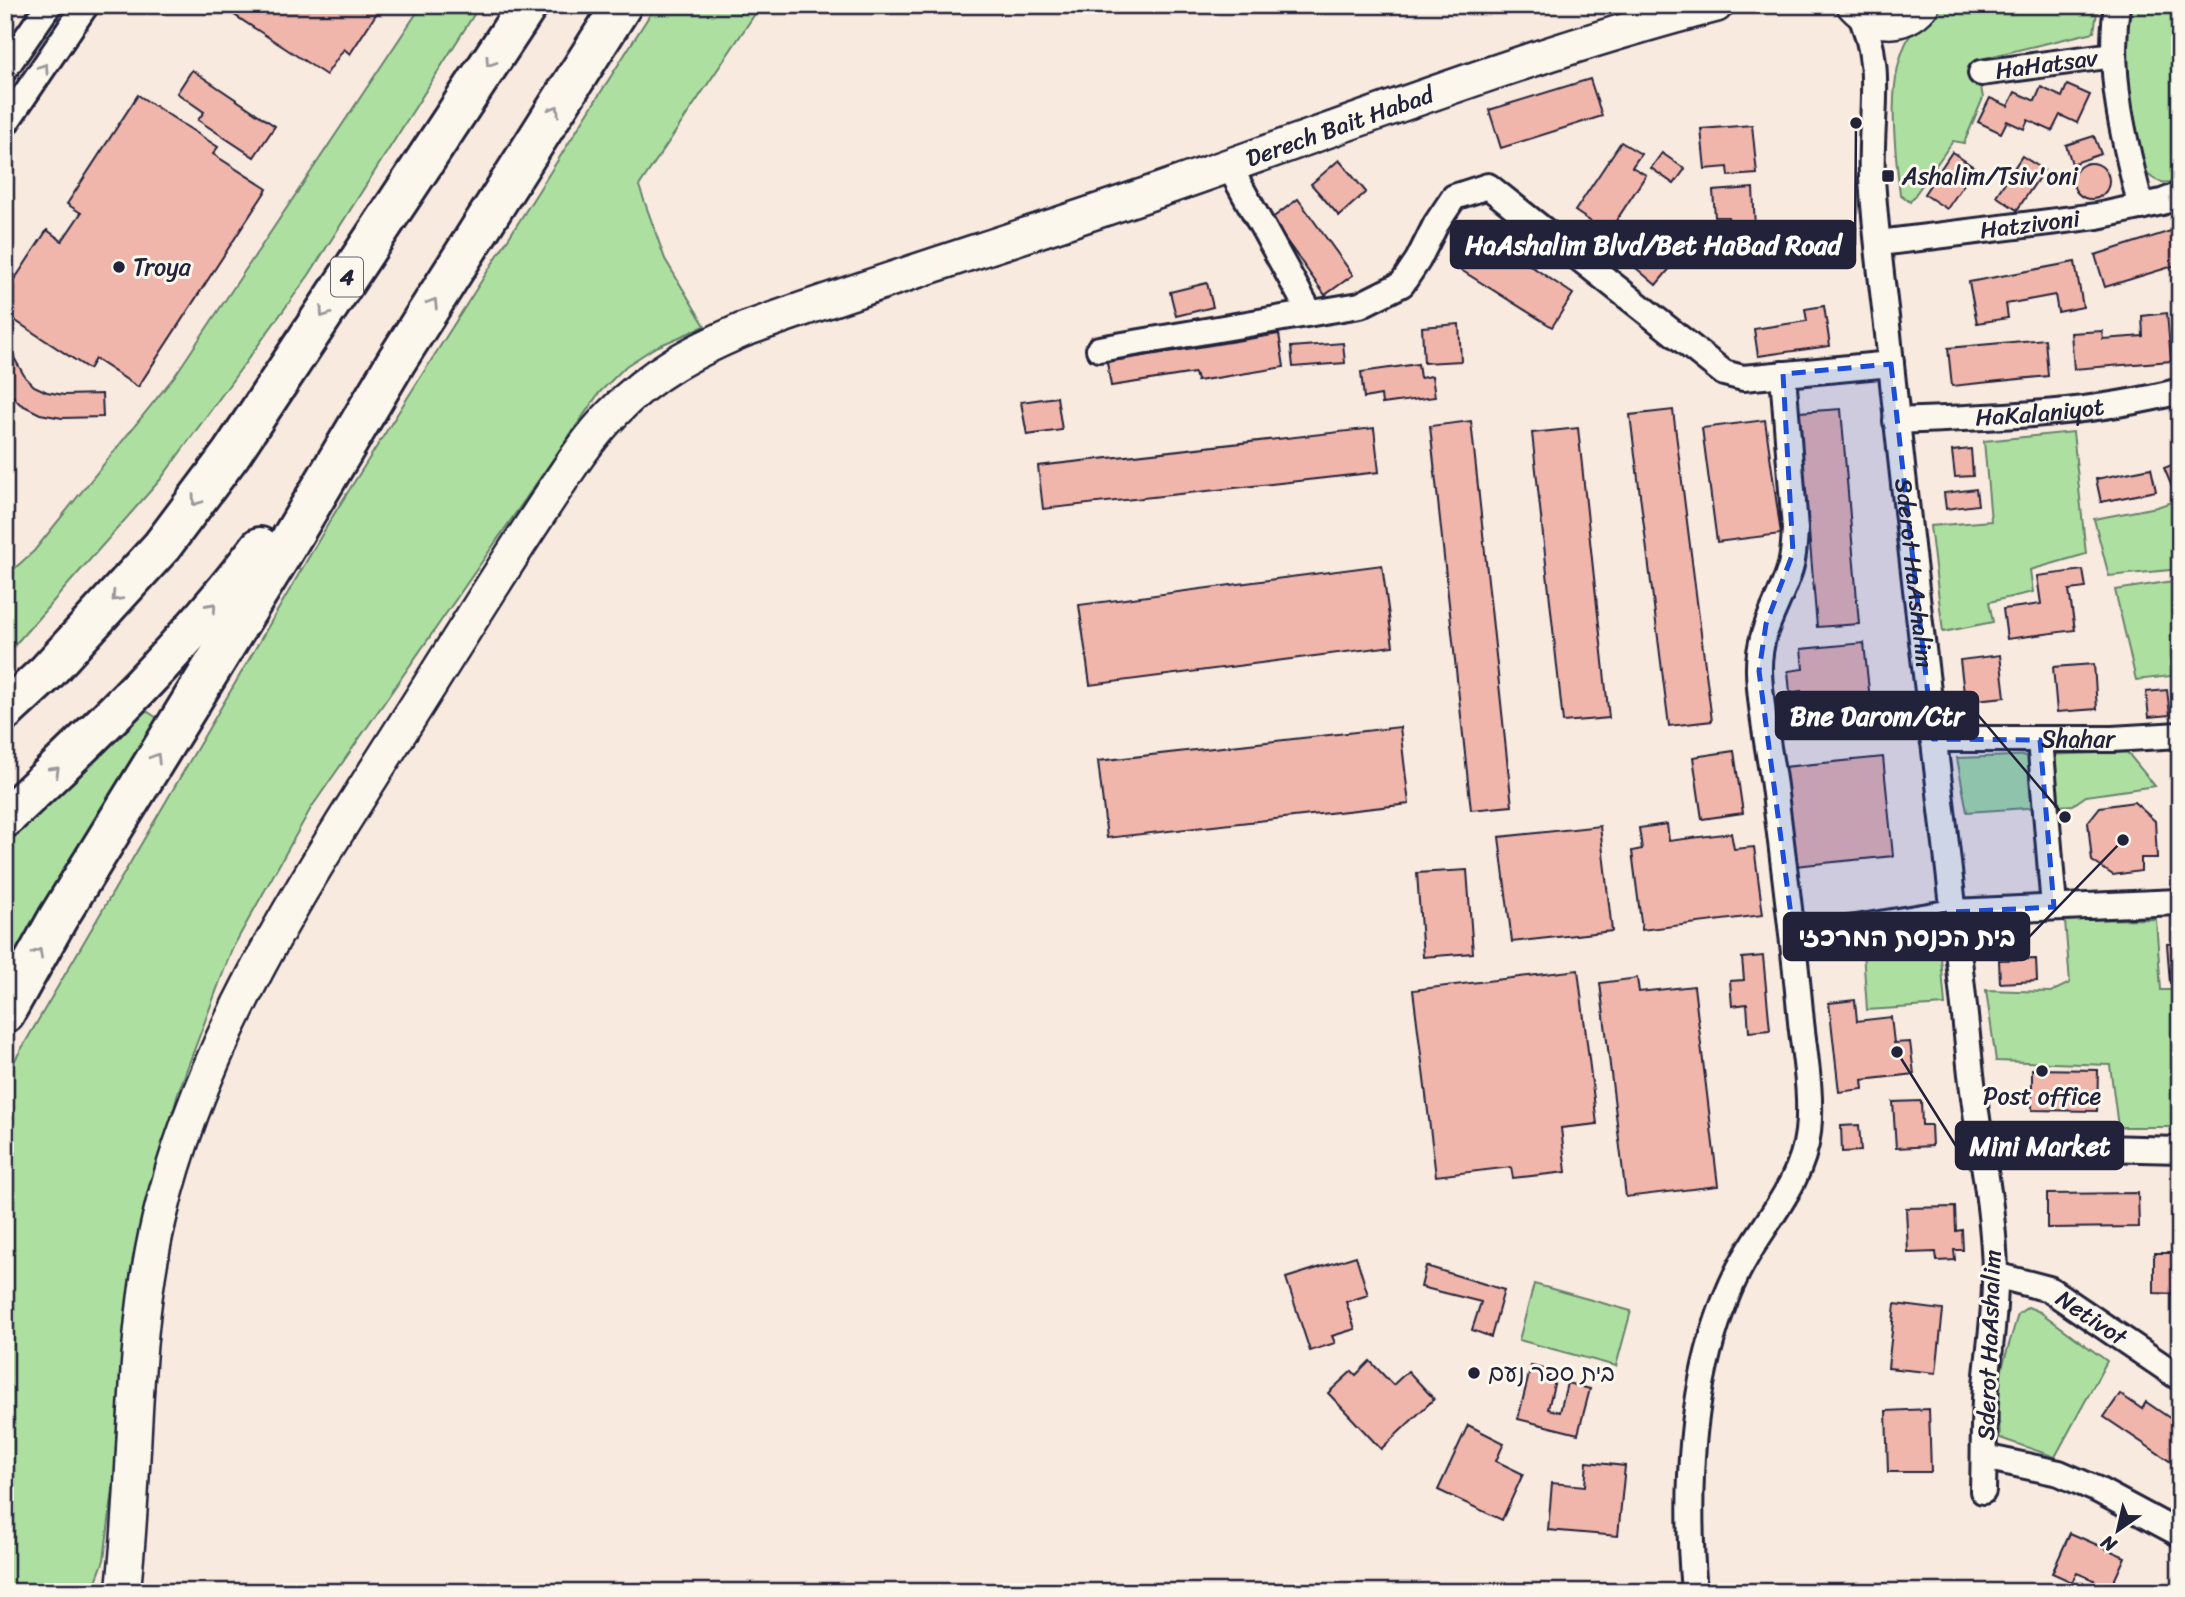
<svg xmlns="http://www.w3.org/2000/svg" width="2185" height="1597" viewBox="0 0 2185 1597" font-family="Sriracha,'Playpen Sans Hebrew',sans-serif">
	<rect width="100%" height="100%" fill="#f9eadf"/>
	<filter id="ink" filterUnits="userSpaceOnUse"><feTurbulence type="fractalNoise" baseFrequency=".0143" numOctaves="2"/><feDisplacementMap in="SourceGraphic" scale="14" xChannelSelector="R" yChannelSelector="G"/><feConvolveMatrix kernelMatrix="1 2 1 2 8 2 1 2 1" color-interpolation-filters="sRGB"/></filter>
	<g filter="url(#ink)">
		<g fill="#ade0a0" stroke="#68816e" stroke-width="2">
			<polygon points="422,5 480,5 309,275 160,480 5,656 5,577 34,551 174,377"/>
			<polygon points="656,5 761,5 639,186 665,259 705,326 654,348 626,366 599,393 311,808 232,949 178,1093 151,1193 104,1560 92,1592 5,1592 9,1414 5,1312 5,1077 334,514"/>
			<path d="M 2098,5 L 2094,32 L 1976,60 L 1983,98 L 1964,143 L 1953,141 L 1910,202 L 1900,194 C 1895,148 1885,79 1909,37 C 1916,26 1930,16 1940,6 Z"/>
			<path d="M 2132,5 L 2180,5 L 2180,179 C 2166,186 2156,182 2146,173 C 2130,112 2117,68 2132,5 Z"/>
			<polygon points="2073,432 2086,554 2030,570 2033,592 1989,602 1993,622 1943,632 1930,526 1991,521 1984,441"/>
			<polygon points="2180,499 2180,569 2109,576 2094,519 2157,507"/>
			<polygon points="2180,580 2180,680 2179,675 2136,680 2115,590"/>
			<polygon points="141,707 157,718 5,970 5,844 79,777"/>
			<polygon points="2127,752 2155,786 2086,796 2073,805 1967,812 1957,758"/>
			<polygon points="2156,919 2161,990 2180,990 2180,1127 2118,1127 2110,1065 1996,1061 1986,990 2051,992 2070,983 2065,920"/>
			<polygon points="1939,933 1945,1005 1867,1010 1862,937"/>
			<polygon points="1534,1284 1631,1311 1616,1366 1519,1340"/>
			<polygon points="2028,1307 2040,1312 2107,1361 2055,1457 2000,1438 1997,1385 2018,1314"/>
		</g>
		<g fill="#f1b6ab" stroke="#22223b" stroke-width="2">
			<polygon points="219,5 382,5 350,54 344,49 326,75"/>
			<polygon points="192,70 275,126 254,157 198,120 204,112 177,93"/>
			<polygon points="1590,79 1602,116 1501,148 1489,110"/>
			<polygon points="2067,85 2090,95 2077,123 2060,115 2052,131 2028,120 2024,129 2007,121 2001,133 1978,122 1990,98 2008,106 2015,92 2035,101 2041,87 2062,97"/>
			<polygon points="138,95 218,147 213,154 267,189 138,387 95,359 89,369 5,314 5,294 47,230 62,241 81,213 67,204"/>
			<polygon points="1752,125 1757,174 1729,176 1728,167 1705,169 1701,129"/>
			<polygon points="2094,136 2101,154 2072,164 2066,145"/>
			<polygon points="1621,142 1641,154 1632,167 1646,175 1608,233 1575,211"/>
			<polygon points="1952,152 1975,168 1947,209 1924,194"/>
			<polygon points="1662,153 1685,169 1674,184 1651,168"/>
			<polygon points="2022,156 2044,170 2017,210 1996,196"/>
			<polygon points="1339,160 1366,192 1339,216 1311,184"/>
			<circle cx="2091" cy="181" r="18"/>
			<polygon points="1753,188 1755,228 1784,226 1786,251 1731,255 1728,217 1715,217 1713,191"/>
			<polygon points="1298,199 1353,275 1325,295 1271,219"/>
			<polygon points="1481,220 1535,254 1528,264 1573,294 1552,327 1453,265"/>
			<polygon points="2180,228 2180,264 2105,287 2095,255"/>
			<polygon points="1651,239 1677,260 1656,285 1630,263"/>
			<polygon points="2075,262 2083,307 2058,312 2055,295 2006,304 2008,318 1977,323 1969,282"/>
			<polygon points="1207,283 1213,307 1176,316 1170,292"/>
			<polygon points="1824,306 1830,346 1758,356 1754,329 1807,321 1805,309"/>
			<polygon points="2167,313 2171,361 2074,369 2071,333 2102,331 2103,339 2143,336 2142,316"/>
			<polygon points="1459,324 1461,361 1424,363 1422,327"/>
			<polygon points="1279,334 1284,367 1197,381 1195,373 1111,386 1107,362"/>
			<polygon points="2045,339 2048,376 1952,386 1948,348"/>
			<polygon points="5,342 25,377 34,386 47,392 64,395 102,394 103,417 62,418 40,414 20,404 5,388"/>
			<polygon points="1343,343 1345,363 1293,367 1291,347"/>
			<polygon points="1418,364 1420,378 1432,376 1435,397 1382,404 1381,395 1364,398 1361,372"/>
			<polygon points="1057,397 1062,430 1027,435 1021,402"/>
			<polygon points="1841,409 1859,624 1817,627 1799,412"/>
			<polygon points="1673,410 1712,721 1669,726 1630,415"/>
			<polygon points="1765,420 1781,534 1717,542 1702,428"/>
			<polygon points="1471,421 1512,806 1471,810 1430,426"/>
			<polygon points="1374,428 1379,472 1043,509 1038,466"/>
			<polygon points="1578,428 1609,718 1563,722 1532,433"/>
			<polygon points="1971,449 1973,476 1955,477 1952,451"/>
			<polygon points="2180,462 2180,484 2172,487 2164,468"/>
			<polygon points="2151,468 2156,491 2101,502 2096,479"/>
			<polygon points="1976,489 1978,505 1946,509 1944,493"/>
			<polygon points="1382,565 1393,646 1090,685 1079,605"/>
			<polygon points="2083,570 2086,588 2069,590 2075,630 2007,639 2003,609 2041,604 2037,576"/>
			<polygon points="1864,643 1872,719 1805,726 1801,691 1790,693 1788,671 1803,669 1801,649"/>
			<polygon points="2000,655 2005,697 1965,701 1960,660"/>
			<polygon points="2094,664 2097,709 2057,712 2053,667"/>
			<polygon points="2167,690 2170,715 2149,717 2146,692"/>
			<polygon points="1400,727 1409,804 1107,838 1098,761"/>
			<polygon points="1734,751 1743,813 1702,819 1693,757"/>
			<polygon points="1883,757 1893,856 1795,866 1784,767"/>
			<polygon points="2134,802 2155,821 2157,858 2141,858 2141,871 2113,875 2092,861 2088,822 2100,807"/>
			<polygon points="1667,824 1669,841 1731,833 1734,849 1754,847 1763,915 1642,930 1632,851 1642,849 1639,828"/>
			<polygon points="1600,826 1612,931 1512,942 1499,837"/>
			<polygon points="1467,870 1473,953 1423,957 1417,873"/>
			<polygon points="2180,943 2180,982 2170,983 2167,944"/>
			<polygon points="1763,956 1770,1030 1749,1032 1747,1004 1732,1006 1730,981 1744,980 1742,958"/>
			<polygon points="2036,959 2037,981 2000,983 1999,960"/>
			<polygon points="1578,970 1597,1124 1561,1128 1566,1172 1513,1178 1511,1167 1436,1176 1413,990"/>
			<polygon points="1637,978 1639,992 1694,986 1718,1186 1626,1197 1600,983"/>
			<polygon points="1855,1000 1857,1021 1891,1017 1894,1043 1910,1042 1914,1074 1862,1080 1863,1089 1839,1092 1829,1003"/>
			<polygon points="2032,1069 2098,1070 2097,1111 2032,1110"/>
			<polygon points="1921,1101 1922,1125 1931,1125 1932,1146 1896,1148 1893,1102"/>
			<polygon points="1859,1125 1861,1151 1842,1152 1841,1126"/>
			<polygon points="2138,1193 2139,1227 2047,1228 2047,1194"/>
			<polygon points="1955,1207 1956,1231 1962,1230 1963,1250 1954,1250 1955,1260 1937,1261 1936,1252 1908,1253 1906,1208"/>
			<polygon points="2154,1253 2180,1253 2180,1294 2154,1293"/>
			<polygon points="1356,1256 1368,1295 1346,1302 1355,1329 1332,1336 1335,1343 1310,1351 1286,1278"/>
			<polygon points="1426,1266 1504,1290 1491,1337 1472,1330 1481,1302 1421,1287"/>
			<polygon points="1895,1304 1943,1310 1936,1373 1888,1368"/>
			<polygon points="1370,1361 1393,1385 1408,1371 1434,1399 1381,1449 1328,1393 1352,1371 1356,1375"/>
			<polygon points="1531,1366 1557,1372 1548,1409 1560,1412 1567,1383 1590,1389 1578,1434 1518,1419"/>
			<polygon points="2120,1394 2142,1409 2146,1402 2180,1425 2180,1468 2104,1417"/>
			<polygon points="1929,1409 1931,1472 1888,1472 1886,1411"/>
			<polygon points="1468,1425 1504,1443 1496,1461 1523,1474 1502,1520 1438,1490"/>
			<polygon points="1587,1462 1625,1466 1618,1536 1548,1530 1552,1483 1585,1486"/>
			<polygon points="2070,1533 2125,1557 2109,1592 2096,1592 2090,1589 2094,1580 2077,1573 2072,1582 2052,1573"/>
			<polygon points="2180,1576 2180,1592 2173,1592"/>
		</g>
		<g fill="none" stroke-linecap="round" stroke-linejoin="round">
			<g stroke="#22223b" stroke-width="30">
				<g id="street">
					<path d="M 2117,5 C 2107,75 2124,140 2141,207"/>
					<path id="s1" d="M 1857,8 C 1886,64 1869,117 1872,177 C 1875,229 1882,282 1888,334 C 1912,578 1946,821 1970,1065 C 1977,1134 1994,1204 1995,1273 C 1996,1311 1989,1348 1986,1386 C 1983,1420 1984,1456 1983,1491"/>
					<polyline points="5,69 49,5"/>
					<path id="s2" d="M 1981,73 L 2114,55"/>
					<polyline points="5,124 86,5"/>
					<polyline points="1229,166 1310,313"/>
					<path id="s3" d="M 1879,243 L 2097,216 L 2162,202 L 2180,195"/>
					<polyline points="1099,349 1360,305 1402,284 1418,260 1436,224 1454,197 1488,186 1724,373 1743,378 1891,364"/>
					<path id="s4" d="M 1896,421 C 1991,417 2088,415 2180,391"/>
					<path id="s5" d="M 1933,739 L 2112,739 L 2180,735"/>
					<polyline points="2040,740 2054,907"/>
					<polyline points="1794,938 1953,912 2178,902"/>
					<polyline points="1980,1145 2180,1150"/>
					<path id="s6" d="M 1995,1275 L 2049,1289 L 2180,1378"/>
					<polyline points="1984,1457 2059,1473 2098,1490 2180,1534"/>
					<path d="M 1694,1592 C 1685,1487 1690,1369 1737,1273 C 1760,1226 1802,1186 1808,1132 C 1812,1095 1805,1058 1801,1022 C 1794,943 1784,865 1774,786 C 1769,749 1760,709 1759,671 C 1758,631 1777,608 1789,572 C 1794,559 1794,543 1795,529 L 1783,374"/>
				</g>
			</g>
			<g stroke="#22223b" stroke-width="38">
				<g id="secondary">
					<path d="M 1854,5 C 1873,26 1904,27 1922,5"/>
					<path id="s7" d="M 123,1592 C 138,1468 130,1342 159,1220 C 207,1015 332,843 441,667 C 475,613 509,559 544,506 C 565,474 587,439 614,412 C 651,373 694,351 743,330 C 886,279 1031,235 1174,185 C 1353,123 1532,53 1716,5"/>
				</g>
			</g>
			<g stroke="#22223b" stroke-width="44">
				<g id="highway">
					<polyline points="5,711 46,673 162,546 231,454 528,5"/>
					<path d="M 5,818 C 96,733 185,647 260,547"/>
					<polyline points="5,1013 58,918 280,557 397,360 622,5"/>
				</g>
			</g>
			<use href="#street" stroke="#fbf7ec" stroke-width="24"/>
			<use href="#secondary" stroke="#fbf7ec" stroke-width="33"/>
			<use href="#highway" stroke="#fbf7ec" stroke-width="38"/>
		</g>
		<defs><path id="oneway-chevron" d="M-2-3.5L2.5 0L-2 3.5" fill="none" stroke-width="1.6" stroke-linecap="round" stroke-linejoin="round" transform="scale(1.75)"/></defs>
		<g stroke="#99979c">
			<use href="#oneway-chevron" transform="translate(490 62) rotate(124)"/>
			<use href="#oneway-chevron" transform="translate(44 68) rotate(-56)"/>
			<use href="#oneway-chevron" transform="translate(555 110) rotate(-58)"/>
			<use href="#oneway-chevron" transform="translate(433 303) rotate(-58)"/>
			<use href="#oneway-chevron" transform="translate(324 313) rotate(124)"/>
			<use href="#oneway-chevron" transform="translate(196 501) rotate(126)"/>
			<use href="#oneway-chevron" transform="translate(116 597) rotate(133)"/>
			<use href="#oneway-chevron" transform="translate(212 607) rotate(-48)"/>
			<use href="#oneway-chevron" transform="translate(156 758) rotate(-58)"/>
			<use href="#oneway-chevron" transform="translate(55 771) rotate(-44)"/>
			<use href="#oneway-chevron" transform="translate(38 953) rotate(-61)"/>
		</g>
	</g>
	<path fill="#1d4ed8" fill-opacity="0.2" stroke="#1d4ed8" stroke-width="5" stroke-dasharray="14 9" stroke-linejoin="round" d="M 1891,364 L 1933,739 L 2040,740 L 2054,907 L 1953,912 L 1794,938 L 1759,671 L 1766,624 L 1793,553 L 1783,374 Z"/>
	<g fill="#22223b" stroke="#fbf7ec" stroke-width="2.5">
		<rect x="1881" y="169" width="14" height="14" rx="3.5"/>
		<circle cx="119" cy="267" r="7"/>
		<circle cx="2042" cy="1071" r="7"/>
		<circle cx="1474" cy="1373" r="7"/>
	</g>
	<g text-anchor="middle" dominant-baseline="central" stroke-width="6" stroke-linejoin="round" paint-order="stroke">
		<rect fill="#fbf7ec" stroke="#636270" stroke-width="2" x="331" y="257.5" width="32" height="39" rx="5"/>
		<g font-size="23" font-weight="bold" fill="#22223b">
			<text x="347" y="277">4</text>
		</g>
		<g font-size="24" fill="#22223b" stroke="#fbf7ec">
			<text stroke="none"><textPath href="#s2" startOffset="66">HaHatsav</textPath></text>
			<text stroke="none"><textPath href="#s7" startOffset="2091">Derech Bait Habad</textPath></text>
			<text stroke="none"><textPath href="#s3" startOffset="152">Hatzivoni</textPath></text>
			<text stroke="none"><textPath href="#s4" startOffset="144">HaKalaniyot</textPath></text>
			<text stroke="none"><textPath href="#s1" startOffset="570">Sderot HaAshalim</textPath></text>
			<text stroke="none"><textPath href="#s5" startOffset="145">Shahar</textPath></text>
			<text stroke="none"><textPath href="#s6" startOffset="107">Netivot</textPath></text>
			<text transform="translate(1989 1345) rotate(-88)">Sderot HaAshalim</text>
		</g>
		<g font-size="24" fill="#22223b" stroke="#fbf7ec" text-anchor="start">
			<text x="1902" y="176">Ashalim/Tsiv'oni</text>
			<text x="133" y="267">Troya</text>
			<text x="2042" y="1096" text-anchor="middle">Post office</text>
			<text x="1488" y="1373">בית ספר נעם</text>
		</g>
	</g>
	<path fill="none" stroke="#22223b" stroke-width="2.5" d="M1856 123L1855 245M2065 817L1978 715M2123 840L2029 937M1897 1052L1956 1146"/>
	<g fill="#22223b" stroke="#fbf7ec" stroke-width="2.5">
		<circle cx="1856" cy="123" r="7"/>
		<circle cx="2065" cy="817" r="7"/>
		<circle cx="2123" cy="840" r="7"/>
		<circle cx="1897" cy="1052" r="7"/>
	</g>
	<g fill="#22223b" stroke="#22223b" stroke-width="2.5">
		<rect x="1451" y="221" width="404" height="47" rx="7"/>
		<rect x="1776" y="692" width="202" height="47" rx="7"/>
		<rect x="1784" y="913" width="245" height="47" rx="7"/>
		<rect x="1956" y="1122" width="167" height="47" rx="7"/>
	</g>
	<g font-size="26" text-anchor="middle" font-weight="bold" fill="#fff">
		<text x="1653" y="254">HaAshalim Blvd/Bet HaBad Road</text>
		<text x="1877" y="725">Bne Darom/Ctr</text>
		<text x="1907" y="946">בית הכנסת המרכזי</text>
		<text x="2040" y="1155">Mini Market</text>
	</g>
	<rect width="2185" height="1597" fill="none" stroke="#fbf7ec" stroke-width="28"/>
	<rect x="14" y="14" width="2157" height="1569" fill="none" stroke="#22223b" stroke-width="2.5" filter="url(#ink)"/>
	<g transform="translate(2118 1530) rotate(214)" stroke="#fbf7ec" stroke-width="5" paint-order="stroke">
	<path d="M0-5L12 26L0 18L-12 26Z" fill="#22223b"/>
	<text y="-10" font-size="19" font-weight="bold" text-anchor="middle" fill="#22223b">N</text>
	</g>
</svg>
